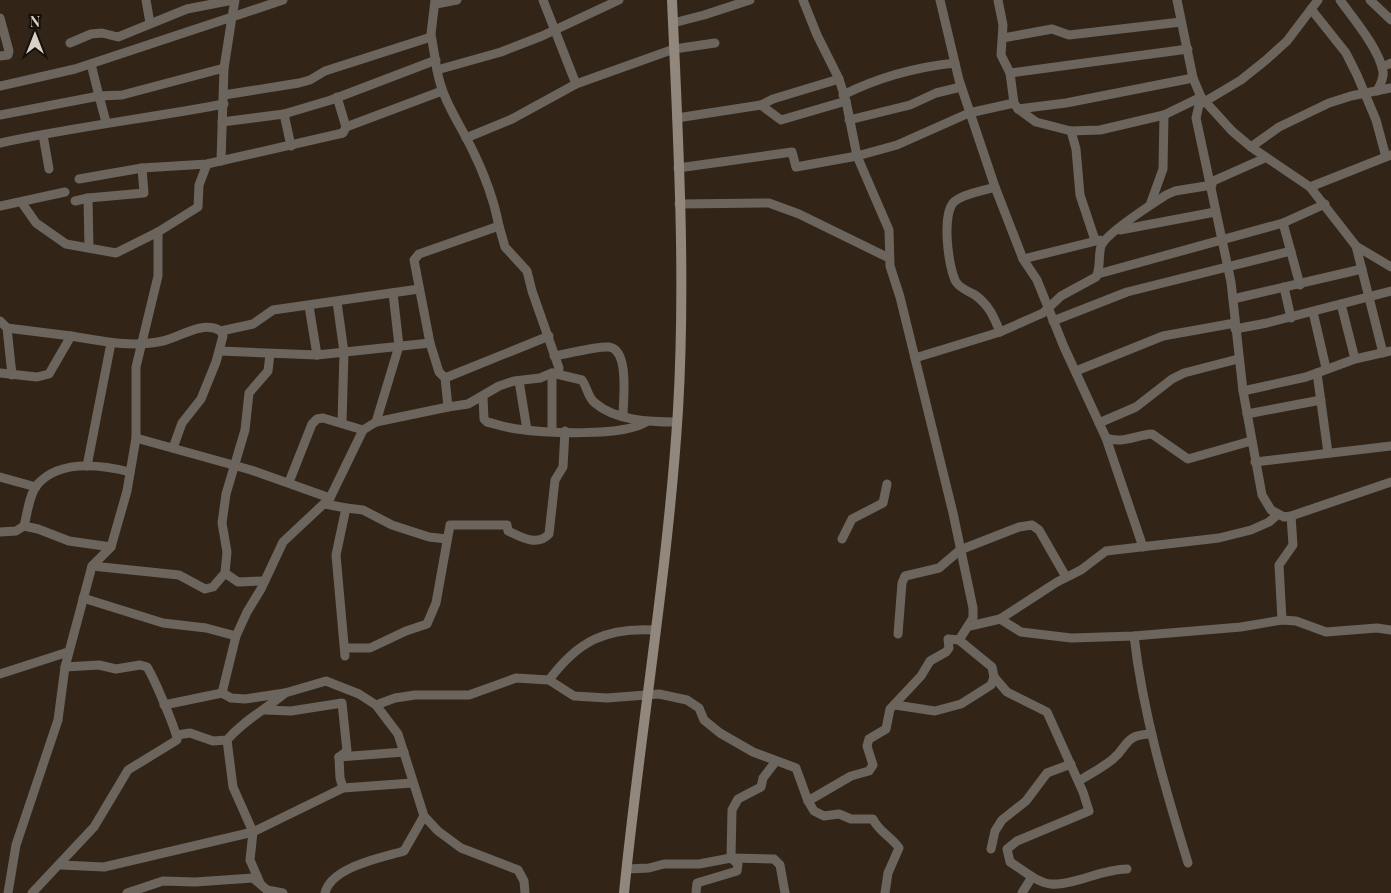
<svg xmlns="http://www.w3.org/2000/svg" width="1391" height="893" viewBox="0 0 1391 893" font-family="'Playfair Display',serif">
	<rect width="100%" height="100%" fill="#322518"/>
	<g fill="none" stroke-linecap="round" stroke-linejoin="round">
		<g stroke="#6b655e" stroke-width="9">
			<polyline points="146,0 150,23"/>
			<polyline points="435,0 431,34 437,70 501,52 542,36 619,0"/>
			<polyline points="803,0 817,35 839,79 846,101 857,156 889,230 890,266 900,297 953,513 973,608 973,618 959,640"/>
			<polyline points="940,0 959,80 995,187 1023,259 1037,280 1064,347 1106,438 1143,547"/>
			<polyline points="998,0 1003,25 1001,55 1010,73 1014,103 1018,109 1036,122 1071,131 1100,130 1164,115 1201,97"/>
			<polyline points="1177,0 1193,78 1201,97 1232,131 1251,147 1310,187 1356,246 1391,267"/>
			<polyline points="1318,0 1287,41 1266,60 1241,80 1199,105 1196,118 1231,282 1243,391 1262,495 1271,510 1284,517 1291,516 1391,482"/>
			<path d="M 1340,0 C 1353,18 1380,50 1383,72 C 1384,79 1380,85 1377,91"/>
			<polyline points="1370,0 1391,20"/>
			<polyline points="436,4 457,0"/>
			<polyline points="1311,9 1346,53 1357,75 1376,120 1386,157"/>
			<polyline points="0,18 9,51 8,55 0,56"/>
			<polyline points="673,23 704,15 750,0"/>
			<polyline points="1003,38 1052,29 1069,35 1181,22"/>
			<polyline points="70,43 91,34 102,33 118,37 187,9 233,0"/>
			<polyline points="91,64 99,96 122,95 224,68"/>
			<polyline points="1382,67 1391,63"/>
			<path d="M 437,70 C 442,99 458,121 471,147 C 483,171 494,200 499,226 L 419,254 L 414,260 L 430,343 L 439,372 L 445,378 L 448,407 L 468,404 L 499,386 L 514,381 L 540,378 L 552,373 L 582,380 C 587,387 588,398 595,403 C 616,421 650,422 677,422"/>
			<polyline points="1010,73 1188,49"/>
			<polyline points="576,84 674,49 715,43"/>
			<polyline points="0,86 75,69 232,17 235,0"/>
			<polyline points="224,95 299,83 310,80 325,71 431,37"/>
			<path d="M 843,95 C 877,78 917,67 955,63"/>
			<polyline points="761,105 773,99 839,79"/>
			<polyline points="1018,109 1066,103 1193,78"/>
			<polyline points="284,114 291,146"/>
			<polyline points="0,115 99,96 106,122"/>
			<polyline points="677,118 761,105 781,120 846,101"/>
			<polyline points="849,120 910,105 936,93 961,87"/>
			<polyline points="222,122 284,114 331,100 436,60"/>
			<polyline points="346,127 442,91"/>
			<polyline points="1071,131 1076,149 1080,195 1095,240"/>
			<polyline points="43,135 49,169"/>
			<polyline points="466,138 512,119 576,84 543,0"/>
			<path d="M 0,143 C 74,127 150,118 224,104"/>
			<polyline points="1251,147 1279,127 1329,103 1351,96 1391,88"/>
			<polyline points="221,161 224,68 232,17 283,0"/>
			<polyline points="678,168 792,152 796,167 857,156 897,145 969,113 1014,103"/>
			<polyline points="79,179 142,168 207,164 343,133 346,127 337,97"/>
			<polyline points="1211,182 1265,158"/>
			<path d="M 995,187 C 983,191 965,193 955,201 C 941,212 948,267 956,282 C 961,289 968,291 975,295 C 989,305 994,317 1000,332"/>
			<polyline points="1310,187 1391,155"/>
			<polyline points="88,198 144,193 142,168"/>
			<polyline points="75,201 88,198 89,248"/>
			<polyline points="22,203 36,223 66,244 116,253 158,232 198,207 199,185 207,164"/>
			<polyline points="679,204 769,203 799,214 889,258"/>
			<polyline points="1150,205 1163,169 1164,115"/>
			<polyline points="0,206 65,192"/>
			<polyline points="1283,223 1300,285"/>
			<polyline points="499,226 505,247 527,271 532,291 559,368 558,374"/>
			<polyline points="1120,230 1215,212"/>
			<polyline points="1356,246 1383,353"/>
			<polyline points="1023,259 1100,240"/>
			<polyline points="1098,274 1283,223 1325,204"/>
			<polyline points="1284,287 1291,318"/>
			<polyline points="1233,299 1362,269"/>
			<polyline points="337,302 344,352 342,423"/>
			<polyline points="1341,304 1355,359"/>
			<polyline points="309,306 317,355"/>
			<polyline points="1313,312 1326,368"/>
			<polyline points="0,321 7,328 12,375"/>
			<polyline points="1053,321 1127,292 1291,251"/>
			<polyline points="7,328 71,336"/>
			<polyline points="1235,329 1267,323 1391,291"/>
			<polyline points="220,351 317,355 430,343"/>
			<path d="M 554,356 C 569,354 595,346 609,347 C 630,350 623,401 623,416"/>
			<path d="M 915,358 L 1000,332 L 1043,313 L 1061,296 L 1096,277 C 1101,268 1098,256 1101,246 C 1106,233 1152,204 1166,195 L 1175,191 L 1212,185"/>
			<polyline points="1076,371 1163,336 1235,323"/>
			<path d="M 0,373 L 37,377 L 49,374 L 71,336 C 101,341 132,348 163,341 C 181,337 202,320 221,331 L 253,324 L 273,310 L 419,289"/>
			<polyline points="552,373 552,431"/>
			<polyline points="1317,373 1328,453"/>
			<polyline points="445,378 549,336"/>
			<polyline points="519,381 527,430"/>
			<polyline points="1243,391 1306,377 1355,359 1391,351"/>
			<path d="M 483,397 L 484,419 L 487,422 C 496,424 507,428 517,429 C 545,433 623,437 646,422"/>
			<polyline points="1247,414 1321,400"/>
			<polyline points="376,422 399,346 393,293"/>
			<polyline points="1099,423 1136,407 1172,379 1184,373 1238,359"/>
			<polyline points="136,438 251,470 330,498"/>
			<path d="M 1106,438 C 1122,444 1136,435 1152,434 L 1188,459 L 1251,441"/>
			<polyline points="173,448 182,423 201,399 216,362 223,336 221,331"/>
			<polyline points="1255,462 1391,446"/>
			<polyline points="87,466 111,343"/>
			<polyline points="0,477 36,487"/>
			<polyline points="289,482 312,424 317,419 323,418 363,430"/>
			<polyline points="325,504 346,508 336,555 345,656"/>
			<polyline points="346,508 363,510 392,525 429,537 447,539"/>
			<polyline points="24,526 38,529 69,541 111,547"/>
			<path d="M 0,532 L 16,531 L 24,526 C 27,515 29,495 37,485 C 59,459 102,465 130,472"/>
			<polyline points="842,539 852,519 883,503 887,484"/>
			<polyline points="92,566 179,575 205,589 213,587 225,573 227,552 222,523 226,494 245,430 249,393 268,371 270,354"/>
			<polyline points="225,573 238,582 263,581"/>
			<polyline points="83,598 163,623 206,628 236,636"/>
			<polyline points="1000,619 1021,632 1071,638 1134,636 1241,627 1282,620 1296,621 1326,632 1377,628 1391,630"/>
			<polyline points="1282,620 1279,565 1293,545 1291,516"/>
			<polyline points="970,626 1000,619 1057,582 1081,570 1106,551 1219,538 1251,530 1269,522 1277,515"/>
			<polyline points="898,634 902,583 905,576 939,568 960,550 1019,527 1032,525 1039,530 1066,577"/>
			<path d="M 1134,636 C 1143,714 1165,788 1188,863"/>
			<path d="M 345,648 L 370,648 L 406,631 L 427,624 L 436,603 L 450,525 L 507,525 L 508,531 C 521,537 537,547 549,534 L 555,480 L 563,467 L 565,431"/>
			<polyline points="0,674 68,652"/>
			<path d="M 994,677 L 1007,692 L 1047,712 L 1083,792 L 1089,811 L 1017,841 L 1007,849 L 1010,862 C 1022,869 1037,883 1051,884 C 1072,886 1102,869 1127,869"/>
			<path d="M 549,680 C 578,641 606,627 655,630"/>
			<polyline points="222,693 236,636 247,612 261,589 283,542 330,498 363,430 376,422 448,407"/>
			<polyline points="164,705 222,693 231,698 245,699 285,693 326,681 359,694 376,705 398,734 424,816 438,831 461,848 518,870 524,881 525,893"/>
			<path d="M 376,705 L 395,698 L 415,695 L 469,695 L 516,678 L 549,680 L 574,696 L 607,698 L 659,694 L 687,700 L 699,708 L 704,720 L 720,733 L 753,752 L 796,768 L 808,801 L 814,811 L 824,816 L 839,814 L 851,819 L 873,819 C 878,831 892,837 899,848 L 888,873 L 885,893"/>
			<polyline points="265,710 291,711 342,703 347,751 339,757"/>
			<path d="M 177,735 L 190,733 L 213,741 L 227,740 C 244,720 265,710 285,693"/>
			<polyline points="227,740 233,787 253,832 250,860 260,883"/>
			<polyline points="339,757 340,778 343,788 412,783"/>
			<polyline points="339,757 404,752"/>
			<path d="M 1079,781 C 1090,774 1102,768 1113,759 C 1129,746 1123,735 1151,734"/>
			<polyline points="808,801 851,776 869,771 873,765 867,746 869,739 886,729 890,709 921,676 930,661 946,652 949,648 948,639 959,640 992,667 994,677 991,685 961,704 935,711 895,705"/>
			<polyline points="991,849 995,831 1002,820 1026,801 1047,773 1071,764"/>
			<polyline points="61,865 104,867 253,832 343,788"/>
			<polyline points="627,869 649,868 664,864 699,864 731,858 774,859 780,865 785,893"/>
			<polyline points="8,893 16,845 58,720 65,667 92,566 111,547 127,491 136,438 136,367 158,276 158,232"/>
			<path d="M 32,893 L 94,827 L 128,770 L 177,740 C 177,731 153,676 147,667 L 140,665 L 116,669 L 99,665 L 65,667"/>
			<polyline points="127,893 163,881 195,882 253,878 267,890 283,893"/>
			<path d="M 325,893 C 331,867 381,858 404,851 L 424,816"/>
			<polyline points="696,893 697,883 737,871 738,864 731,858 732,810 738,799 761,787 763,778 776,761"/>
			<polyline points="1022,893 1032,877"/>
		</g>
		<path stroke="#91877c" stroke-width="10" d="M 624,893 C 640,732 668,571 678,410 C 686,274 678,136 672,0"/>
	</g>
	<g transform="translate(35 35)" stroke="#15100a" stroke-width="4" paint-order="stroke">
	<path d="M0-4L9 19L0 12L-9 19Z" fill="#d9d1c8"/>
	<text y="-8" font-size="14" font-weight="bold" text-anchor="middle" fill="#d9d1c8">N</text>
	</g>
</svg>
